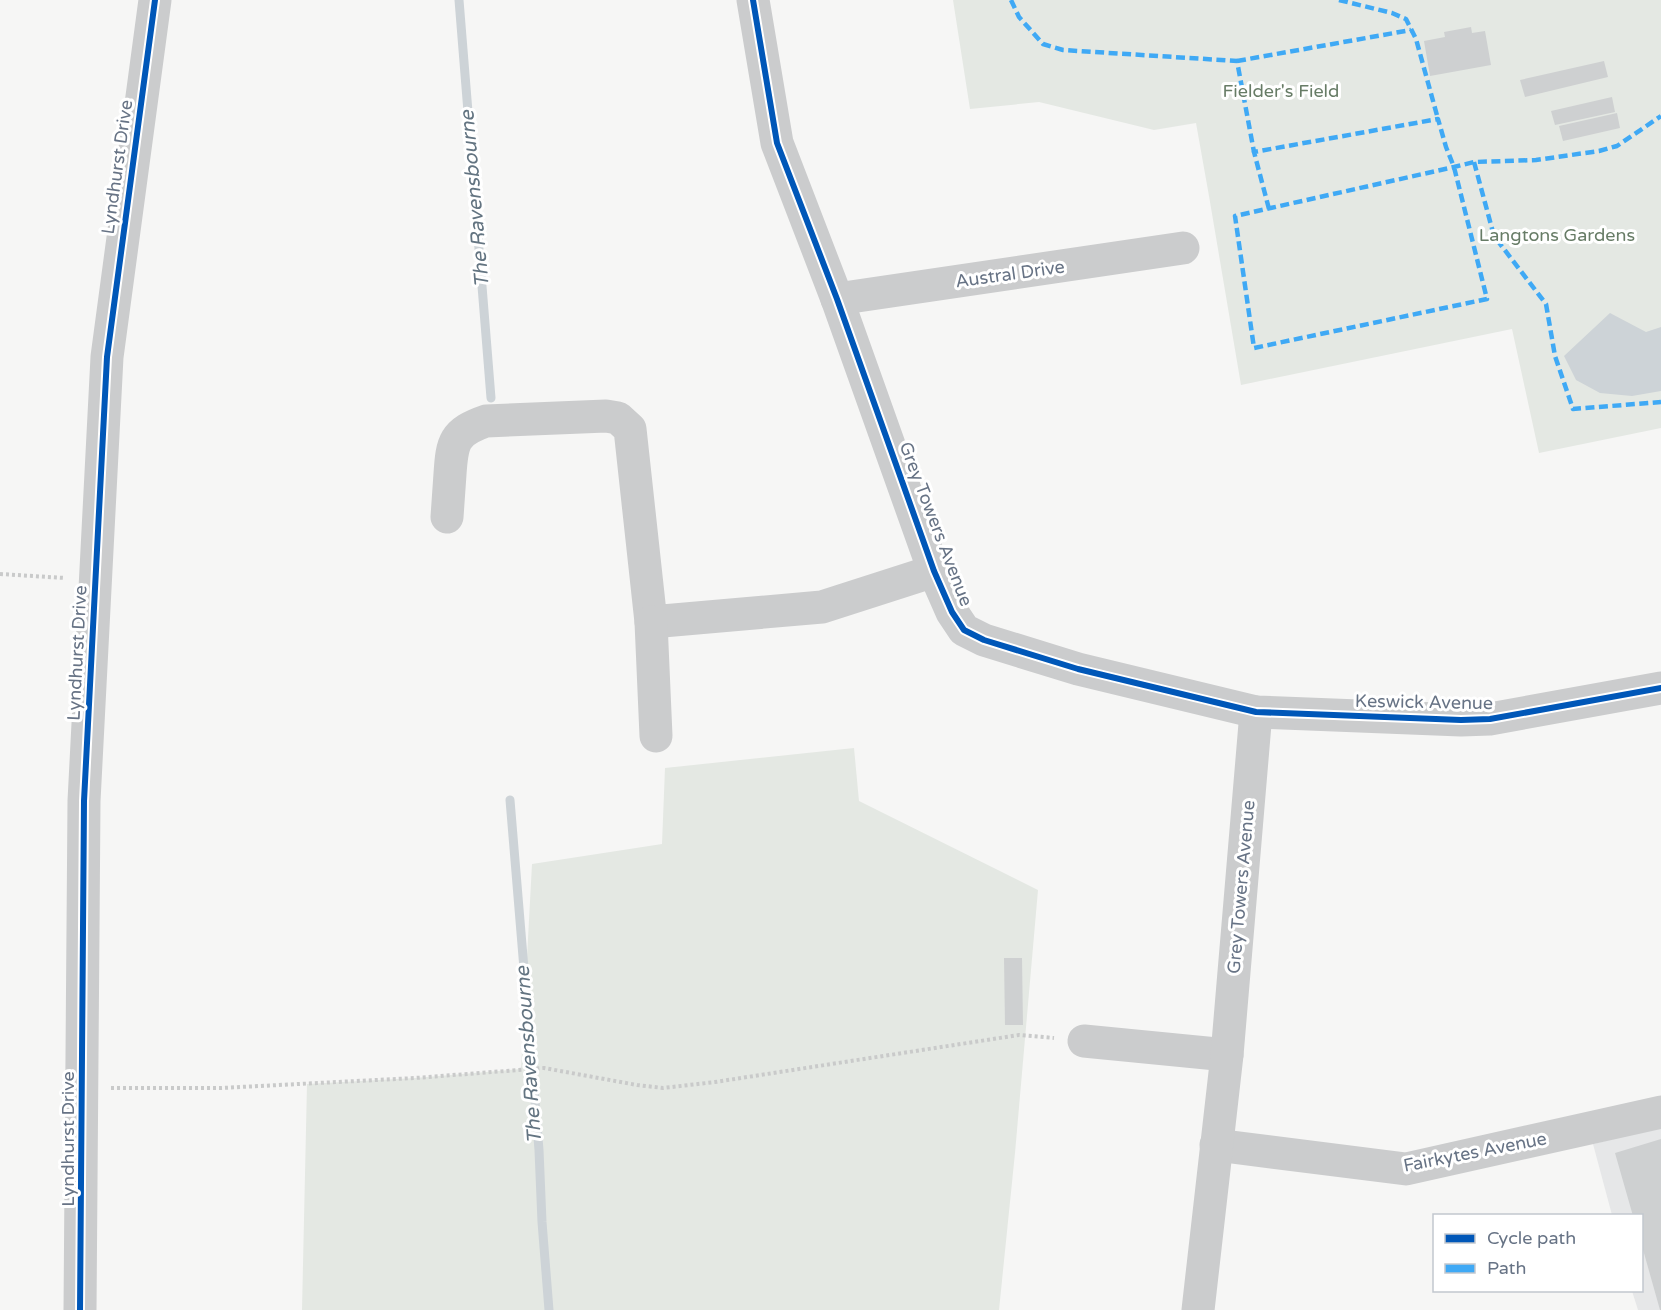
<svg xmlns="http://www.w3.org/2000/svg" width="1661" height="1310" viewBox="0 0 1661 1310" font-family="'Varela Round',sans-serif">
	<rect width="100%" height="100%" fill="#f6f6f5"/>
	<polygon fill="#e6e7e8" points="1661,1127 1661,1310 1638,1310 1632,1291 1642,1290 1642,1216 1612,1215 1593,1144"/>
	<g fill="#e4e8e3">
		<polygon points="953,0 1661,0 1661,428 1539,453 1512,329 1241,385 1209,196 1196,123 1154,130 1039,102 970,109"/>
		<polygon points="854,748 859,801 1038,890 1015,1153 999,1310 302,1310 307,1084 415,1078 521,1069 532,864 662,844 665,768"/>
	</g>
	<polygon fill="#cdd3d7" points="1610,313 1646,332 1661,327 1661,391 1632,396 1600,393 1576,380 1564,356"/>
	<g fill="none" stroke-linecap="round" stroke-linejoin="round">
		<g stroke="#cdd3d7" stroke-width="9">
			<polyline points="459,0 491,398"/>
			<polyline points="510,800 539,1150 542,1222 549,1310"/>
		</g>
	</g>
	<g fill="#ced0d1">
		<polygon points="1471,27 1472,33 1485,31 1491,65 1430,76 1424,41 1445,37 1444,32"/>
		<polygon points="1604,61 1608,77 1525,97 1520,80"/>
		<polygon points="1612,97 1615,112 1555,125 1551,111"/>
		<polygon points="1617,113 1620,128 1563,141 1559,126"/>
		<polygon points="1004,958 1022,958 1023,1025 1005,1025"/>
		<polygon points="1661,1139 1661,1310 1660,1310 1642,1246 1642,1216 1633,1216 1615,1153"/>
	</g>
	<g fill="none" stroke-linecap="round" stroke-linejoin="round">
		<g stroke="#c9caca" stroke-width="4" stroke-dasharray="3 3" stroke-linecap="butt">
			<polyline points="0,574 65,578"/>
			<polyline points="111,1088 221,1088 415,1078 544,1068 637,1085 663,1088 715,1082 1019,1035 1054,1038"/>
		</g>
		<g stroke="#cbcccd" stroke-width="33">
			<polyline points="753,0 777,143 837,299 934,571 952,612 964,630 984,640 1078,669 1256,712 1461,720 1490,719 1661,688"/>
			<polyline points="837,299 1183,248"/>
			<path d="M 447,517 C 448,502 449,488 450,474 C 452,442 454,432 486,421 L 606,416 L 618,418 L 630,429 L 651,622 L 822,607 L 934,571"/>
			<polyline points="651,622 656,736"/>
			<polyline points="1084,1041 1227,1055"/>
			<polyline points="1216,1145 1406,1169 1661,1112"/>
			<polyline points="80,1310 84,801 107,357 155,0"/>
			<polyline points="1198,1310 1227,1055 1256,712"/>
		</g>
		<g stroke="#3fa9f5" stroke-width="4.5" stroke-dasharray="9 4.5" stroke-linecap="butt">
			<polyline points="1011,0 1019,17 1043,44 1063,50 1237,61 1254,152"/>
			<polyline points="1339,0 1392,13 1406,19 1416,39 1438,119"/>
			<polyline points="1237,61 1411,30"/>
			<polyline points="1474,162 1494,236 1546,304 1555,356 1573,409 1661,402"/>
			<polyline points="1269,209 1254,152 1438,119 1446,147 1454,167 1487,299 1254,348 1235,216 1454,167 1474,162 1536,160 1599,151 1617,146 1661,116"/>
		</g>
		<g stroke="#fff" stroke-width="10">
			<g id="cycleway">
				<polyline points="753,0 777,143 837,299 934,571 952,612 964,630 984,640 1078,669 1256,712 1461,720 1490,719 1661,688"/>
				<polyline points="80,1310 84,801 107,357 155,0"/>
			</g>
		</g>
		<use href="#cycleway" stroke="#0057b8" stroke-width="6"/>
	</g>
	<g text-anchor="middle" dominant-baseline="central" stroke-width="6" stroke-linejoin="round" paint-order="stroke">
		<g font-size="18" fill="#677c66" stroke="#fff">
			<text x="1281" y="91">Fielder's Field</text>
			<text x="1557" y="235">Langtons Gardens</text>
		</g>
		<g font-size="18" fill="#677385" stroke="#fff">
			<text transform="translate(117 167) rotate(-82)">Lyndhurst Drive</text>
			<text transform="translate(1010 274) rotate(-8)">Austral Drive</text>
			<text transform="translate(936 524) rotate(69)">Grey Towers Avenue</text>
			<text transform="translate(77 653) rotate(-87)">Lyndhurst Drive</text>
			<text transform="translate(1424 702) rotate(1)">Keswick Avenue</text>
			<text transform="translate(1241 887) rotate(-85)">Grey Towers Avenue</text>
			<text transform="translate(68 1139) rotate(-90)">Lyndhurst Drive</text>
			<text transform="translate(1475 1152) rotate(-11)">Fairkytes Avenue</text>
		</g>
		<g font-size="20" font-style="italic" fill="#637481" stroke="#fff">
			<text transform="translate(475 199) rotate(-95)">The Ravensbourne</text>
			<text transform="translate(529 1055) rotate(-94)">The Ravensbourne</text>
		</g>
	</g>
	<rect x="1433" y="1214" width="210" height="78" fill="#ffffff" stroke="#c2c7ce" stroke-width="1.5"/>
	<rect x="1445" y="1234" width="30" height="9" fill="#0057b8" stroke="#c2c7ce" stroke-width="1.5"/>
	<text x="1487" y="1244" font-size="18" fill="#677385">Cycle path</text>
	<rect x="1445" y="1264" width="30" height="9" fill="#3fa9f5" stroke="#c2c7ce" stroke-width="1.5"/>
	<text x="1487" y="1274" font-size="18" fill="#677385">Path</text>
</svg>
